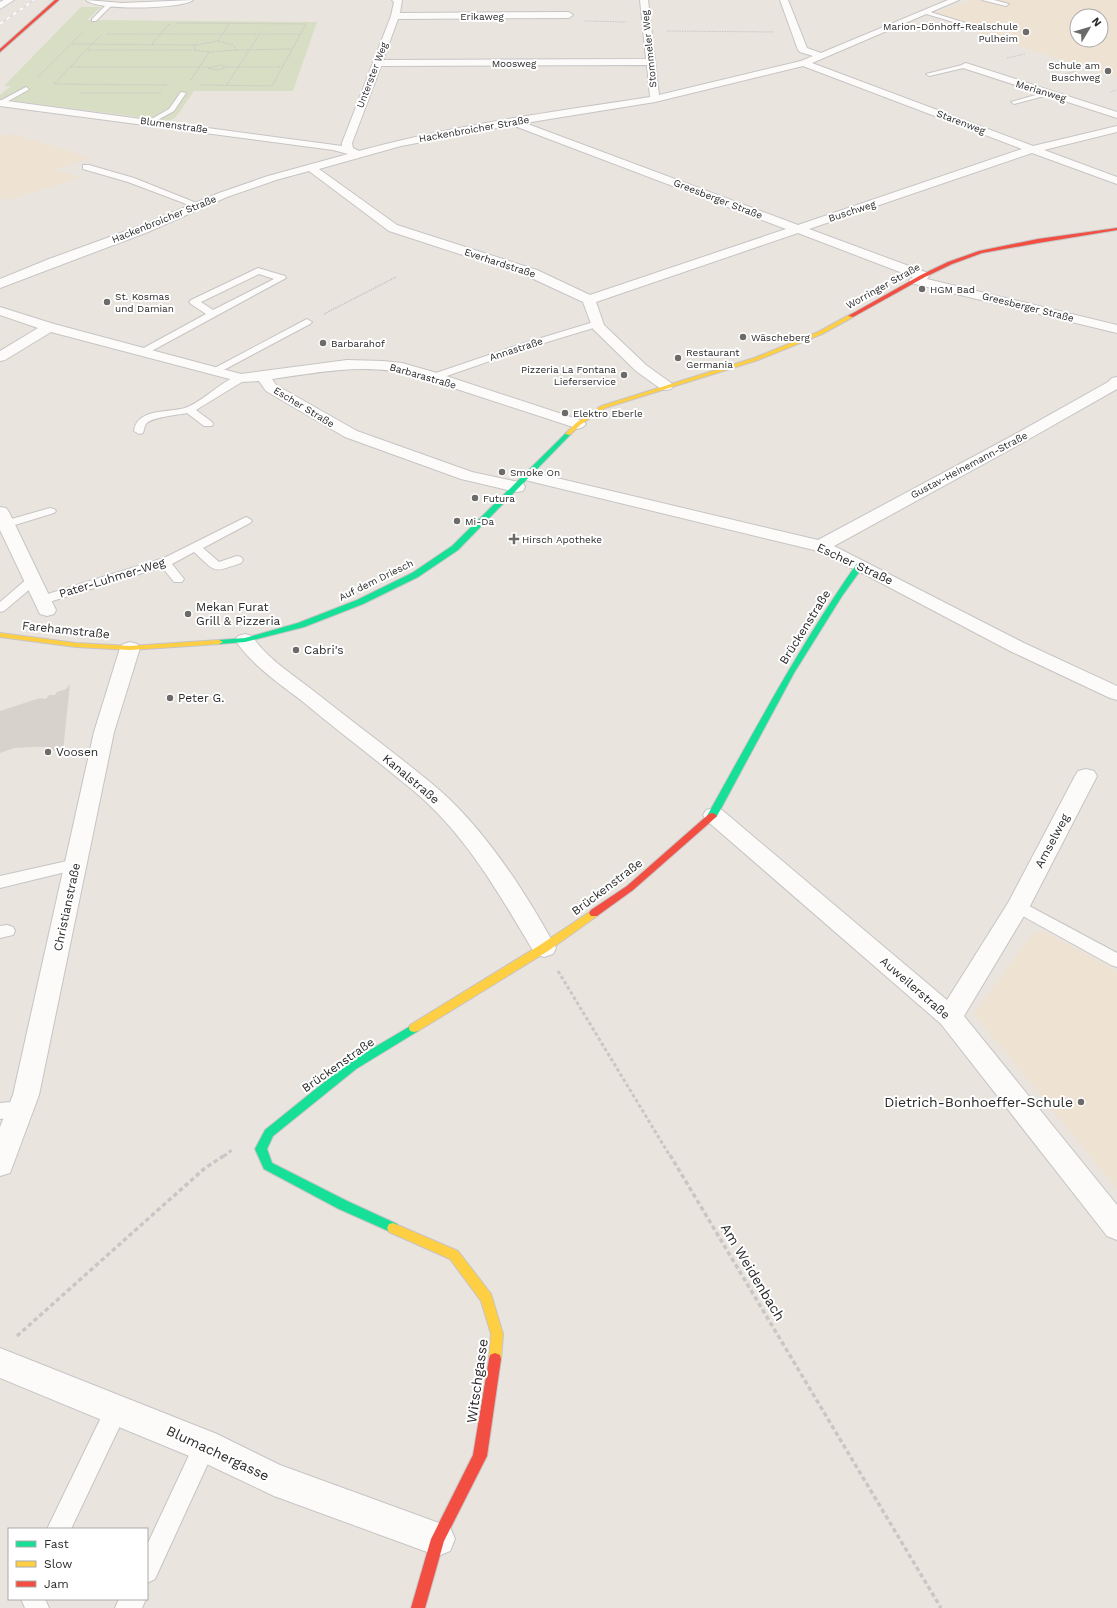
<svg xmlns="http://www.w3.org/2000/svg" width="1117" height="1608" viewBox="0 0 1117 1608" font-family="'Work Sans',sans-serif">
	<rect width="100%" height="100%" fill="#eae4de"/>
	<g fill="#eee2d2" fill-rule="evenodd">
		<path d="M 970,0 L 1117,0 L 1117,77 L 949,24 L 955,23 L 931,15 ZM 1077,16 L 1101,16 L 1101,40 L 1077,40 Z"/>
		<polygon points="15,134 91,158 61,168 58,167 53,169 80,177 9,200 0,197 0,136"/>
		<polygon points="1043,931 1117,971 1117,1189 974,1014 1031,935"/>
	</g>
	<polygon fill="#d7dec4" points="81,7 101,7 87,20 317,22 293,91 194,91 176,117 169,121 0,99 0,95 11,86 4,86"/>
	<polygon fill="#d8d2cd" points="70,684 63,751 62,748 54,751 51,747 33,747 14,748 0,753 0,711 40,698 46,699 49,695 55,695 57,692 66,689"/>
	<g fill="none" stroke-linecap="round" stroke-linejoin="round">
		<g stroke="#c6c4c5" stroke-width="2">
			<g id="lane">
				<polygon points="982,0 994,0 1009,4 1006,6"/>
				<polygon points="108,3 113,4 96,21 92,21 92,19"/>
				<polygon points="923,11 927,11 972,25 967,26 923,13"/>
				<polygon points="966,64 969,66 968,67 929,76 926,74"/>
				<polygon points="26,87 29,89 28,90 3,104 0,105 0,101"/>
				<polygon points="1050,91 1052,92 1052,94 1014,104 1011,102"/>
				<polygon points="181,92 186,93 174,111 152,123 148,123 148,121 169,109"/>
				<polygon points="83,165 89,165 134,178 204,206 203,208 197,208 128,182 83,169"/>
				<path d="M 258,268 L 285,276 L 286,278 L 146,354 L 140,354 L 138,352 L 140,350 L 206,314 L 191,304 L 189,302 L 191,300 ZM 259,274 L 274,279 L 213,310 L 201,302 Z"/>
				<polygon points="307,319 312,322 310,324 218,373 214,374 209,371"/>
				<polygon points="597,321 600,322 602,324 600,326 524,349 438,379 434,380 429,377 430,375 518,345"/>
				<path d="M 241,375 L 246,378 L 245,380 L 196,410 L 212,422 L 213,424 L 212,426 L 204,426 L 187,413 C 178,415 151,417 146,424 C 144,427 144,430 143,433 L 139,434 L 134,431 C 137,408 168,413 185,408 C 205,401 221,380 241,375 Z"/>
				<polygon points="50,508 54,509 56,511 54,513 5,528 0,525 1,522"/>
				<path d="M 246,517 L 250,519 L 252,521 L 250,523 L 203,548 L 219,562 L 237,556 L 241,557 L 243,560 L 241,563 C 212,573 217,573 194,552 L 172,564 L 184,579 L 182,582 L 174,582 L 162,567 L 46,603 L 38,603 L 36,600 L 38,597 L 164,558 Z"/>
				<polygon points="32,577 36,578 38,581 36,584 4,611 0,612 0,602 28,578"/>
				<polygon points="76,859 82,860 84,864 82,868 0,888 0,876"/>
				<polygon points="1018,900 1117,953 1117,967 1111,965 1012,910 1010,906 1012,902"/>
				<polygon points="7,925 13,927 15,931 13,935 0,938 0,926"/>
				<polygon points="21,1101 28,1104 30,1109 28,1114 21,1117 0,1119 0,1103"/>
				<polygon points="117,1398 125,1401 128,1409 71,1529 47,1529 109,1401"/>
				<polygon points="205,1435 213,1438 216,1446 155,1579 147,1583 147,1545 197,1438"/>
				<polygon points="21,1599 45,1599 49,1608 25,1608"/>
				<polygon points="119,1599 146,1599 142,1608 115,1608"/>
			</g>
		</g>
		<g stroke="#c6c4c5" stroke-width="2">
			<g id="street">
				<polygon points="4,0 14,0 0,9 0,2"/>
				<path d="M 86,0 L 122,3 L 193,0 C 183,9 97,11 86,0 Z"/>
				<path d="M 392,0 L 402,0 L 400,13 L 569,12 L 573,15 L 569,18 L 398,19 L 383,60 L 646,59 L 640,0 L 648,0 L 659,95 L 801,61 L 813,56 L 800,52 L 798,50 L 780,0 L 788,0 L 807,48 L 821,53 L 948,0 L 959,0 L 812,63 L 1033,146 L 1117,126 L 1117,132 L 1044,150 L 1117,177 L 1117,184 L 1032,153 L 809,229 L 928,273 L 929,276 L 927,279 L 1117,325 L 1117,333 L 911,283 L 909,280 L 913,277 L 798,233 L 596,302 L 604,325 L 646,365 L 671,383 L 673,386 L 671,389 L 666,390 L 661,389 L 636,371 L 593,329 L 583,302 L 527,276 L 389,231 L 309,171 L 276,180 L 227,197 L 148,232 L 0,288 L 0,279 L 49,259 L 140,226 L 219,193 L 268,176 L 348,154 L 333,150 L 0,106 L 0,100 L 342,146 L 342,143 L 391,16 L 394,2 ZM 647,65 L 650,97 C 552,112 454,125 359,151 L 353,148 L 352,143 L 381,66 ZM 803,66 L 1022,149 L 798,225 L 525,123 L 655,102 ZM 512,125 L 786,229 L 590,295 L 537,270 L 397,225 L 319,169 L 401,146 Z"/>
				<polygon points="966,63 1117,112 1117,118 963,68 961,66 963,64"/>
				<path d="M 0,307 L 54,324 L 241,374 L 347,360 L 383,361 L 402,363 L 437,373 L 583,421 L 586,424 L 583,427 L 578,429 L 573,427 L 417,376 C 368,362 321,372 272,379 L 276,385 L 357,431 L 472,472 L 523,483 L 525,487 L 523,491 L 517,492 L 461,479 L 345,437 L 266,391 L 259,381 L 241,382 L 51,332 L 5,360 L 0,361 L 0,351 L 38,328 L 0,315 Z"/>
				<polygon points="1117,377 1117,389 1022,443 834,546 1024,643 1117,686 1117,700 1110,698 1010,651 866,575 814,550 521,479 519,476 521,473 527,471 818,540 1010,437 1108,382 1112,378"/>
				<polygon points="0,507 6,508 9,512 56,610 54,614 47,616 40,614 38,610 0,530"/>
				<path d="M 245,634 L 252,636 C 267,659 294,675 315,692 C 353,722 392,751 430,782 C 481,823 525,891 556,948 L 553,954 L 544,957 L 535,954 C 501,897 467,836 415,792 C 378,761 339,732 302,701 C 278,683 252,665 235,640 L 238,636 Z"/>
				<polygon points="130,642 137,644 140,648 114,732 39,1095 10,1173 0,1176 0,1127 13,1095 94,732 120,648 123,644"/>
				<polygon points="1086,769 1094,771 1097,776 1030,906 964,1016 1117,1205 1117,1240 1107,1236 941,1024 706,820 703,815 706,810 714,808 722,810 947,1000 1008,903 1075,776 1078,771"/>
				<polygon points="0,1348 217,1434 280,1465 450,1527 455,1539 450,1551 438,1556 274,1496 194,1458 0,1378"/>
			</g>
		</g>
		<g stroke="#c6c4c5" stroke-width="2">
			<g id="fast">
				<polygon points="568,432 571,434 570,435 458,550 418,577 363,604 304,627 245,642 219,644 215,642 219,640 245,638 298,623 357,600 412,573 452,546 566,433"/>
				<path d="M 858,562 L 864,562 L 865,564 L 842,596 L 794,673 L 717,816 L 715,818 L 709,818 L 707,816 C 755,730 801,643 858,562 Z"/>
				<polygon points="414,1024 418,1025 419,1028 418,1031 356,1069 273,1136 267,1149 272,1163 347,1201 397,1224 399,1228 397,1232 393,1233 339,1209 264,1169 255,1149 265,1130 348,1063"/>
			</g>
		</g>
		<g stroke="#c6c4c5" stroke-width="2">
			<g id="slow">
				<polygon points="851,314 854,316 853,317 822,334 758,360 605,408 580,425 570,435 565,434 576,423 601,406 754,358 818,332"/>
				<polygon points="0,633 76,643 130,646 219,640 223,642 219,644 130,650 76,647 0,637"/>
				<polygon points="594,909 597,910 599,913 597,916 548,951 418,1031 414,1032 410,1031 409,1028 410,1025 540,945"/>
				<polygon points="393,1223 458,1251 491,1294 503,1334 501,1359 500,1363 495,1365 490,1363 489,1359 491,1334 481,1301 450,1259 389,1232 387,1228 389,1224"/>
			</g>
		</g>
		<g stroke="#c6c4c5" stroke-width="2">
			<g id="jam">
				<polygon points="55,0 59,0 0,52 0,49"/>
				<polygon points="1117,228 1117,230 1038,243 982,253 952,264 925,277 853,317 848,316 921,275 948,262 979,251 1038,239"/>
				<polygon points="712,813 715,814 717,816 715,818 633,890 597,916 591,916 589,913 591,910 627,886 709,814"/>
				<polygon points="495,1353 500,1355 501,1359 487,1456 444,1541 425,1608 411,1608 431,1539 473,1455 489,1359 490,1355"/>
			</g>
		</g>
		<g stroke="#c8c7c6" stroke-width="1" stroke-dasharray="1.5 1" stroke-linecap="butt">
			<polyline points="585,21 626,22"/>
			<polyline points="177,23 306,24 272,86 200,85"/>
			<polyline points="667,31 774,32"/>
			<polyline points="107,34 300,34"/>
			<polyline points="99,37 54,84 167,85"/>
			<polyline points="218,41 229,24"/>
			<polygon points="218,41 233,45 236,50 209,52 195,50 194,47 196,45"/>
			<polyline points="72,44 196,45"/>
			<polyline points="152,44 170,23"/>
			<polyline points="88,50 195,50"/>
			<polyline points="236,50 292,49"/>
			<polyline points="1007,58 1025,54"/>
			<polygon points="221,65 226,67 218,70 208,68"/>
			<polyline points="71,67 209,67"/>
			<polyline points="226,67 282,67"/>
			<polyline points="1060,75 1077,71"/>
			<polyline points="38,77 83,32"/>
			<polyline points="191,80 209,52"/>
			<polyline points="226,86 259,35"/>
			<polyline points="1110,92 1117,90"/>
			<polyline points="80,93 161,93"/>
		</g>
		<polyline stroke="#c8c7c6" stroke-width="1.5" stroke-dasharray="1.5 1" stroke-linecap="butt" points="324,314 396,277"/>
		<g stroke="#c8c7c6" stroke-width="3" stroke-dasharray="3.5 2.5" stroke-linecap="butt">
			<polyline points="558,971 670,1156"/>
			<polyline points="224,1156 232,1150"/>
		</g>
		<g stroke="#c8c7c6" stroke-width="3.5" stroke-dasharray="4.5 3" stroke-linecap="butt">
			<polyline points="670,1155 941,1608"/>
			<polyline points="17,1336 205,1168 225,1155"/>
		</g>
		<use href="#lane" fill="#fcfbfa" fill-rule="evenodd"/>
		<use href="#street" fill="#fcfbfa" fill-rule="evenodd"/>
		<use href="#fast" fill="#16e098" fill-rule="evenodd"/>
		<use href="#slow" fill="#ffcf43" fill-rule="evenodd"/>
		<use href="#jam" fill="#f24e42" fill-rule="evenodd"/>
		<g stroke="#ddddde" stroke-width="2">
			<polyline id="rail" points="0,24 34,0"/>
		</g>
		<use href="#rail" stroke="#fff" stroke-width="1.5" stroke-dasharray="4" stroke-linecap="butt"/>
	</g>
	<g fill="#6d6b69" stroke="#fff" stroke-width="1.5">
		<circle cx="1026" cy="32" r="4"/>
		<circle cx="1108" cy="71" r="4"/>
		<circle cx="922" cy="289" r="4"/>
		<circle cx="107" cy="302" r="4"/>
		<circle cx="743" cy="337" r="4"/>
		<circle cx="323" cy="343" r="4"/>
		<circle cx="678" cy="358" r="4"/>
		<circle cx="624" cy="375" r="4"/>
		<circle cx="565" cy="413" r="4"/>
		<circle cx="502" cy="472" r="4"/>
		<circle cx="475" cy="498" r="4"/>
		<circle cx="457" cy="521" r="4"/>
		<path d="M512 533h4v4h4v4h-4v4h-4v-4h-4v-4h4z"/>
		<circle cx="188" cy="614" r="4"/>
		<circle cx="296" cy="650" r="4"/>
		<circle cx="170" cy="698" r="4"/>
		<circle cx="48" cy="752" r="4"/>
		<circle cx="1081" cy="1102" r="4"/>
	</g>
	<g text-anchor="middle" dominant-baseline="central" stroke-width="4" stroke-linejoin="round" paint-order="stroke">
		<g font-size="10" fill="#2a2a2a" stroke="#fff">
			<text x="482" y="16">Erikaweg</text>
			<text transform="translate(649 49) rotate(-96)">Stommeler Weg</text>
			<text x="514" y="63">Moosweg</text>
			<text transform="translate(372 75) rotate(-69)">Unterster Weg</text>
			<text transform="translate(1041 91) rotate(17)">Merianweg</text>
			<text transform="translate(961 122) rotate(21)">Starenweg</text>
			<text transform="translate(174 125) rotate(8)">Blumenstraße</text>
			<text transform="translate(474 129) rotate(-10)">Hackenbroicher Straße</text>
			<text transform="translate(718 199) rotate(21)">Greesberger Straße</text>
			<text transform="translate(852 211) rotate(-18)">Buschweg</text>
			<text transform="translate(164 219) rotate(-22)">Hackenbroicher Straße</text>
			<text transform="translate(500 263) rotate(18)">Everhardstraße</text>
			<text transform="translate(883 286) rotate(-29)">Worringer Straße</text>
			<text transform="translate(1028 307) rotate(14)">Greesberger Straße</text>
			<text transform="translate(516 349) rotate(-18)">Annastraße</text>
			<text transform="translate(423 376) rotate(16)">Barbarastraße</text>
			<text transform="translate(304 407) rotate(31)">Escher Straße</text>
			<text transform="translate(969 465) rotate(-28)">Gustav-Heinemann-Straße</text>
			<text transform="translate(376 580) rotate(-26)">Auf dem Driesch</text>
		</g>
		<g font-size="10" fill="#2a2a2a" stroke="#fff" text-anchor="start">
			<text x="1018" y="26" text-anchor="end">Marion-Dönhoff-Realschule<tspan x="1018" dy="12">Pulheim</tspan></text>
			<text x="1100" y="65" text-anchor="end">Schule am<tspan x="1100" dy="12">Buschweg</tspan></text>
			<text x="930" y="289">HGM Bad</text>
			<text x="115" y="296">St. Kosmas<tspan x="115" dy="12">und Damian</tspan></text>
			<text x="751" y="337">Wäscheberg</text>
			<text x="331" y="343">Barbarahof</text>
			<text x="686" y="352">Restaurant<tspan x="686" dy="12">Germania</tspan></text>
			<text x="616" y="369" text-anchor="end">Pizzeria La Fontana<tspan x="616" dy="12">Lieferservice</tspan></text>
			<text x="573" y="413">Elektro Eberle</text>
			<text x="510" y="472">Smoke On</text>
			<text x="483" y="498">Futura</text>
			<text x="465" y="521">Mi-Da</text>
			<text x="522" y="539">Hirsch Apotheke</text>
		</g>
		<g font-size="12" fill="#2a2a2a" stroke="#fff">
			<text transform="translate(855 564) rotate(25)">Escher Straße</text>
			<text transform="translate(112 578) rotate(-17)">Pater-Luhmer-Weg</text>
			<text transform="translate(805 627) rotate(-58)">Brückenstraße</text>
			<text transform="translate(66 630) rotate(6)">Farehamstraße</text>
			<text transform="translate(411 779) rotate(40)">Kanalstraße</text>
			<text transform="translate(1052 841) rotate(-62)">Amselweg</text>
			<text transform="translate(607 887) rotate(-37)">Brückenstraße</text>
			<text transform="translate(67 907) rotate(-78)">Christianstraße</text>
			<text transform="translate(915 988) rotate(41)">Auweilerstraße</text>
			<text transform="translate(338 1065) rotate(-35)">Brückenstraße</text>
		</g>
		<g font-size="12" fill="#2a2a2a" stroke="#fff" text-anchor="start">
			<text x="196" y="607">Mekan Furat<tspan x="196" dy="14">Grill &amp; Pizzeria</tspan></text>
			<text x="304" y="650">Cabri's</text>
			<text x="178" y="698">Peter G.</text>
			<text x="56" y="752">Voosen</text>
		</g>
		<g font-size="14" fill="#2a2a2a" stroke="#fff" text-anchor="end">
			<text x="1073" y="1102">Dietrich-Bonhoeffer-Schule</text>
		</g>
		<g font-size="14" fill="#2a2a2a" stroke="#fff">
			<text transform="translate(753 1272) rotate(59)">Am Weidenbach</text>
			<text transform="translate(477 1381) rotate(-82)">Witschgasse</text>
			<text transform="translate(218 1453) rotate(25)">Blumachergasse</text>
		</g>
	</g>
	<rect x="8" y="1528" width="140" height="72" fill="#ffffff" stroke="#aaaaaa"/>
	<rect x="16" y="1541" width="20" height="6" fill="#16e098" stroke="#aaaaaa"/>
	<text x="44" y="1548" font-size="12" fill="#2a2a2a">Fast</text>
	<rect x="16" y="1561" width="20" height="6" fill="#ffcf43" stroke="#aaaaaa"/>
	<text x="44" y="1568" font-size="12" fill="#2a2a2a">Slow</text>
	<rect x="16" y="1581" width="20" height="6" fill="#f24e42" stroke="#aaaaaa"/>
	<text x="44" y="1588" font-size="12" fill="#2a2a2a">Jam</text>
	<g transform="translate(1089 28) rotate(52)"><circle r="19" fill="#ffffff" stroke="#aaaaaa"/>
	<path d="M0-3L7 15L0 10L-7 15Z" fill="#6d6b69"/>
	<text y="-6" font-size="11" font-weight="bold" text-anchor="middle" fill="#2a2a2a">N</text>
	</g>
</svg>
